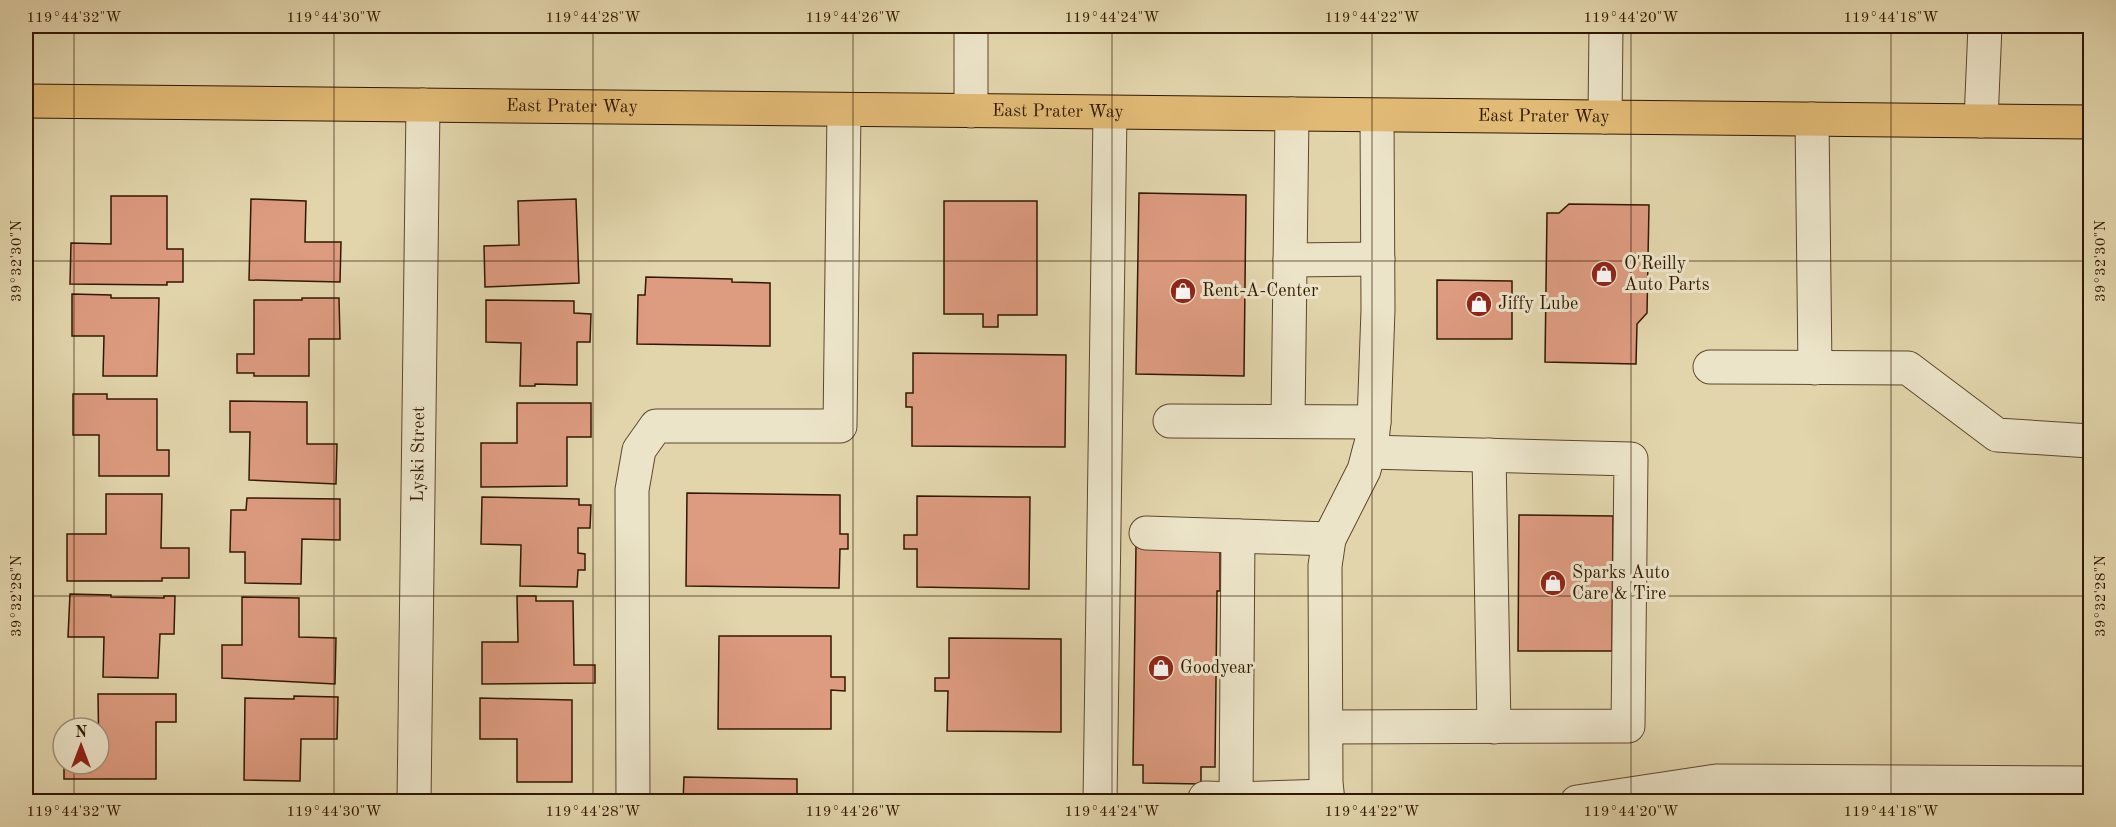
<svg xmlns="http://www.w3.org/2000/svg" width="2116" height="827" viewBox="0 0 2116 827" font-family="'Old Standard TT',serif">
	<rect width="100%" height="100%" fill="#e2d5ac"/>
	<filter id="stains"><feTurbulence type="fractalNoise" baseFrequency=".00333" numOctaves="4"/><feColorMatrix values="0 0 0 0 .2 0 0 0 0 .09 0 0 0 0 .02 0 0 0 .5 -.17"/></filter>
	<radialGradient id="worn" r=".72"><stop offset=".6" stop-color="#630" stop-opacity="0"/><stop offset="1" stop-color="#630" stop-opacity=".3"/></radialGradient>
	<g fill="#dd9b80" stroke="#321800" stroke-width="1.5">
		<polygon points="1139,193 1246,195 1244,376 1136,374"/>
		<polygon points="111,196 167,196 167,249 183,249 183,282 167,282 167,285 70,284 71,243 111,244"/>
		<polygon points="251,199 306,201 305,242 341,242 340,282 249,280"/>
		<polygon points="576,199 579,283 485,287 484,246 519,245 518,201"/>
		<polygon points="944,201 1037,201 1037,315 998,315 998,327 983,327 983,314 944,314"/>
		<polygon points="1569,204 1649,205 1647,313 1637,324 1636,364 1545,362 1547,213 1559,213"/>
		<polygon points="646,277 732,279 732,282 770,283 770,346 637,344 638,295 645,295"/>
		<polygon points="1437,280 1512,281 1512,339 1437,339"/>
		<polygon points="72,294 111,295 111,298 159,298 157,376 103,376 104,336 72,336"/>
		<polygon points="302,298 339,298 340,339 309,339 309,376 254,376 254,373 237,373 237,354 254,354 254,300 302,300"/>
		<polygon points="486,300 574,301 574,313 591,314 590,342 577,342 577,385 535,384 535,386 520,386 521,343 486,342"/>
		<polygon points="913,353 1066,355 1065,447 912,446 912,407 906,407 906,393 913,393"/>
		<polygon points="73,394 107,394 107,399 157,399 157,450 169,450 169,476 99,476 99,435 73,435"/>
		<polygon points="230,401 307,402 307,444 337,444 336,484 249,480 250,432 230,432"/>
		<polygon points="517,403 591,403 591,437 567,437 567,486 481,487 481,443 517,443"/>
		<polygon points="687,493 840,495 840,534 848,534 848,549 840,549 839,588 686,586"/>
		<polygon points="106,494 162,494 161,548 189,548 189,578 162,578 162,581 67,581 67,534 106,534"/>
		<polygon points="917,496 1030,497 1029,589 917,587 917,549 904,549 904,535 917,535"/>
		<polygon points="482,497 579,499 579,505 591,505 590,528 578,528 578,553 585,554 585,570 578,570 577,587 520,586 521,545 481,544"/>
		<polygon points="247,498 340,499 340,540 302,539 301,584 245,583 245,552 230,552 231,510 246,510"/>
		<polygon points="1519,515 1613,516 1612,651 1518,651"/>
		<polygon points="1136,545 1220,546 1220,591 1217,591 1215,767 1201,767 1201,784 1143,783 1143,765 1133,765"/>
		<polygon points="70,594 111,595 111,597 164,598 164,596 175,596 174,634 160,634 158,678 103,677 104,637 68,637"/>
		<polygon points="517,596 536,596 536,601 573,601 574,665 595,665 595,683 482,684 482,642 518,642"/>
		<polygon points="242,597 299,598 299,637 336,638 335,684 222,678 222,645 242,645"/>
		<polygon points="719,636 831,636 831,677 845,677 845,691 831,690 831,729 718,729"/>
		<polygon points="949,638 1061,639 1061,732 947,731 948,691 935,691 935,678 949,678"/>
		<polygon points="98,694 176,694 176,722 156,722 156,779 64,779 64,764 99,764"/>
		<polygon points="294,696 338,697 337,739 301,739 300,781 244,780 245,698 294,699"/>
		<polygon points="480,698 572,700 572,782 517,782 517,739 480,739"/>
		<polygon points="684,777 797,779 797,802 683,802"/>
		<rect x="517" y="795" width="55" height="7"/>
		<polygon points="66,797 151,800 151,802 66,802"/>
		<polygon points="292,797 302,797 302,802 251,802 252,799 292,799"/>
	</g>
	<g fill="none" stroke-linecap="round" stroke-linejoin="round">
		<g stroke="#5e472b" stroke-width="35">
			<g id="minor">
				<polyline points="971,111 971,26"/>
				<polyline points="1605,117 1606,26"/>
				<polyline points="1812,119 1815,368"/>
				<polyline points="1981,121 1985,26"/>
				<polyline points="1290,260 1378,259"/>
				<polyline points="1710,367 1908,368 1997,435 2090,441"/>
				<polyline points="1170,421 1374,422"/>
				<polyline points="1288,421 1292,114"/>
				<polyline points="1489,455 1494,727"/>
				<polyline points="1146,533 1329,539"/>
				<polyline points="1238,536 1236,799 1327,796"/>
				<polyline points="1327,727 1628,726 1631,459 1369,452"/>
				<path id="s1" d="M 414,802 L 423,105"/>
				<polyline points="633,802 632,490 639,450 656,426 840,426 844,110"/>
				<polyline points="1100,802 1110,113"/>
				<polyline points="1205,802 1205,798 1236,799"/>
				<polyline points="1328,802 1326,782 1325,566 1329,539 1364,470 1372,440 1374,422 1378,310 1377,116"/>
				<polyline points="1577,802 1716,781 2090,783"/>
			</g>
		</g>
		<g stroke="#321800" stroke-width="35">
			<g id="major">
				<path id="s2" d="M 26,101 L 2090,122"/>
			</g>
		</g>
		<use href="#minor" stroke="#ece4c9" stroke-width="33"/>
		<use href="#major" stroke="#e1ba76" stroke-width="33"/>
	</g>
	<path fill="none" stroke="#321800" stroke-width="1.5" stroke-opacity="0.45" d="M 74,26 L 74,728M 334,26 L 334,802M 593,26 L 593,802M 853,26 L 853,802M 1112,26 L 1112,802M 1372,26 L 1372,802M 1631,26 L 1631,802M 1891,26 L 1891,802M 26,261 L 2090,261M 26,596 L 2090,596M 74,764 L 74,802"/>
	<defs>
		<g id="shop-disc" transform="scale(1.35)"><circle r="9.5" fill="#8f2418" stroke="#ece4c9"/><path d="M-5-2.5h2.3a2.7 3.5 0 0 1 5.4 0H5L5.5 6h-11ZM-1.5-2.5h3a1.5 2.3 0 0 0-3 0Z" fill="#fff"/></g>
	</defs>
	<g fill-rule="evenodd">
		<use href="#shop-disc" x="1604" y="274"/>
		<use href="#shop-disc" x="1183" y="291"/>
		<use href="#shop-disc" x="1479" y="304"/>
		<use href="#shop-disc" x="1553" y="583"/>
		<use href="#shop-disc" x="1161" y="668"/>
	</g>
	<g text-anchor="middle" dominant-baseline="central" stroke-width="6" stroke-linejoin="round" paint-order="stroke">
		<g font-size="18" fill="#321800" stroke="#ece4c9">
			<text stroke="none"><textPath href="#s2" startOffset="546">East Prater Way</textPath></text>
			<text stroke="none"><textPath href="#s2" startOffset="1032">East Prater Way</textPath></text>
			<text stroke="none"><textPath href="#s2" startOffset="1518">East Prater Way</textPath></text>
			<text stroke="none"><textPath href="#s1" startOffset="348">Lyski Street</textPath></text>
		</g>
		<g font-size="18" fill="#321800" stroke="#ece4c9" text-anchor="start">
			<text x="1624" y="264">O'Reilly<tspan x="1624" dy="21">Auto Parts</tspan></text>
			<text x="1202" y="291">Rent-A-Center</text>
			<text x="1498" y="304">Jiffy Lube</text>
			<text x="1572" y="573">Sparks Auto<tspan x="1572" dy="21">Care &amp; Tire</tspan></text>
			<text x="1180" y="668">Goodyear</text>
		</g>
	</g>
	<rect width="2116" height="827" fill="none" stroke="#e2d5ac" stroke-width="66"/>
	<g transform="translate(81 746)"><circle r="28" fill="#ece4c9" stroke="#a29279" stroke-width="1.5"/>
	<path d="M0-4.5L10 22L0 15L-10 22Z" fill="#8f2418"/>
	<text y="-9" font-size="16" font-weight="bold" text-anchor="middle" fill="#321800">N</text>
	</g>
	<rect x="33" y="33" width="2050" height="761" fill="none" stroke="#321800" stroke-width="2"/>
	<g font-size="15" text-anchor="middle" fill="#321800">
		<text x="74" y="22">119°44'32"W</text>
		<text x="334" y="22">119°44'30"W</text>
		<text x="593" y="22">119°44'28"W</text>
		<text x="853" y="22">119°44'26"W</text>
		<text x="1112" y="22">119°44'24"W</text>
		<text x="1372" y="22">119°44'22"W</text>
		<text x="1631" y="22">119°44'20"W</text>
		<text x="1891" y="22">119°44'18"W</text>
		<text transform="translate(16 261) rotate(-90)" y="5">39°32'30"N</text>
		<text transform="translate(2100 261) rotate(-90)" y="5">39°32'30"N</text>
		<text transform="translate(16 596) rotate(-90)" y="5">39°32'28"N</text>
		<text transform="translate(2100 596) rotate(-90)" y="5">39°32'28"N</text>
		<text x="74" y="816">119°44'32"W</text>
		<text x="334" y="816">119°44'30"W</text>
		<text x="593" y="816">119°44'28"W</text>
		<text x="853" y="816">119°44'26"W</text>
		<text x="1112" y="816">119°44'24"W</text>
		<text x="1372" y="816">119°44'22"W</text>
		<text x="1631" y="816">119°44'20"W</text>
		<text x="1891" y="816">119°44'18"W</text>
	</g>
	<rect width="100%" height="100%" filter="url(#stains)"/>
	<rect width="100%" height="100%" fill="url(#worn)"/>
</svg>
